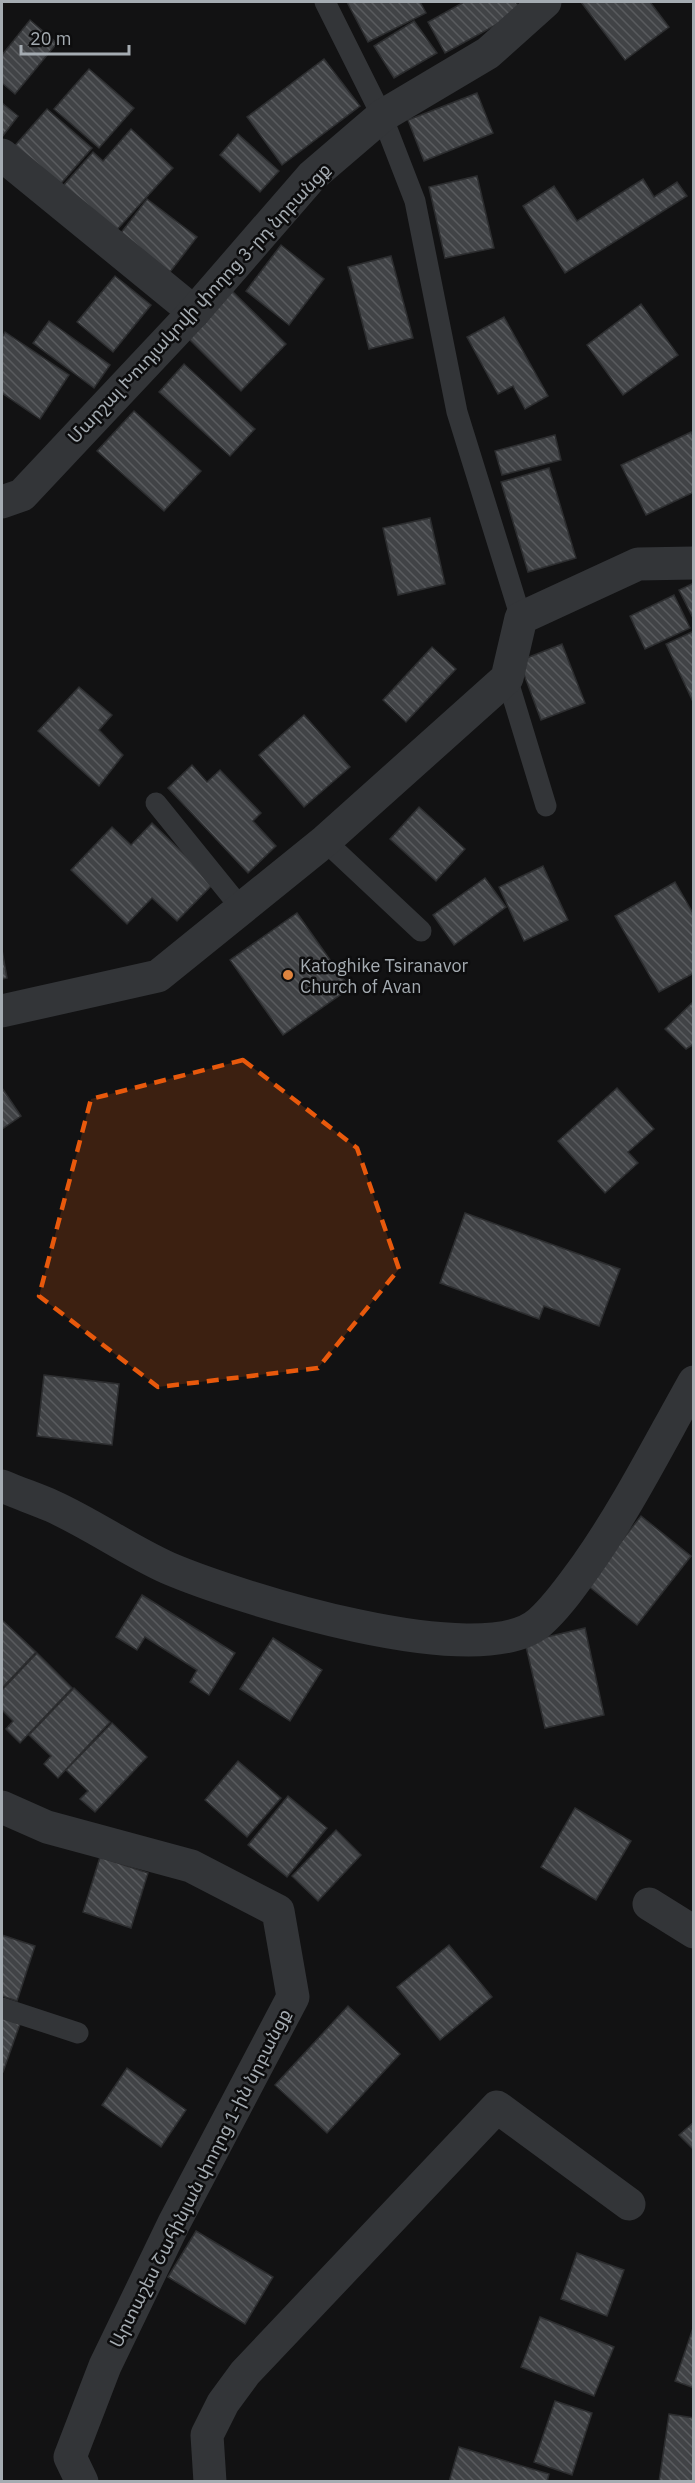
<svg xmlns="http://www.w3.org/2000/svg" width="695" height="2483" viewBox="0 0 695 2483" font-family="'IBM Plex Sans','Noto Sans Armenian',sans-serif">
	<defs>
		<pattern id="building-back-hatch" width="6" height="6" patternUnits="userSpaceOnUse" patternTransform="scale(1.5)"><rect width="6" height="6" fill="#414346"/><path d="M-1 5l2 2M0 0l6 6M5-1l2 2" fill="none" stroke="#595b5e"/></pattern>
	</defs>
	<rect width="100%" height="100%" fill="#121213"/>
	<g fill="url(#building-back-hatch)" stroke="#2c2d2f" stroke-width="1.5">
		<polygon points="347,2 420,2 426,13 368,42"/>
		<polygon points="464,2 516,2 521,11 445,53 428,22"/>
		<polygon points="581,2 650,2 669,27 625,60"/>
		<polygon points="30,20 57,43 15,94 2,83 2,55"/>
		<polygon points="414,21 437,53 394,78 374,46"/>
		<polygon points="324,59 360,106 282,165 247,117"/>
		<polygon points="89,69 134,108 99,148 54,109"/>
		<polygon points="477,93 493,133 424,161 408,120"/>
		<polygon points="2,103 18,116 2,137"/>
		<polygon points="47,109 92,148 57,188 12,149"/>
		<polygon points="131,129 173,168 113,234 62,187 93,152 103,161"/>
		<polygon points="238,134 279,171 260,192 220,155"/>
		<polygon points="477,176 494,248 445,258 429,187"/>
		<polygon points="643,179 654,197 677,182 687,196 565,273 523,206 554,186 577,221"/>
		<polygon points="147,199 197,237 170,272 120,234"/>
		<polygon points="281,245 324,279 289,325 246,291"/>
		<polygon points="391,256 413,338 369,349 348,267"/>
		<polygon points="115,276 151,305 113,352 77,322"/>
		<polygon points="232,291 286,344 241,391 187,337"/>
		<polygon points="641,304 678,355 623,395 587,345"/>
		<polygon points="504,317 548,396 525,409 513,386 498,394 467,337"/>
		<polygon points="49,321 110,365 94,388 33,343"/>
		<polygon points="5,332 69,375 40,419 2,393 2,338"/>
		<polygon points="184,364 255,429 230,456 159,392"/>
		<polygon points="134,411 201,471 164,511 97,451"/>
		<polygon points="691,432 694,438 694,492 646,515 621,465"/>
		<polygon points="555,435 561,460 502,475 495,451"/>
		<polygon points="549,468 576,558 528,572 501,482"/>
		<polygon points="430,518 445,584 398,595 383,528"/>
		<polygon points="694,583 694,620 679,590"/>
		<polygon points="674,595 690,628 645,649 630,616"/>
		<polygon points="694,631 694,704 666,644"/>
		<polygon points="562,644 585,703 541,720 519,661"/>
		<polygon points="432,647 456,669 406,722 383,700"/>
		<polygon points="79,687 112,715 99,730 123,755 99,786 38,731"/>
		<polygon points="304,715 350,767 304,807 259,755"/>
		<polygon points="192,765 207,782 220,770 261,813 253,821 276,846 248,873 168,788"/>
		<polygon points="419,807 465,849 436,881 390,839"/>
		<polygon points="152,823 214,883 177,921 152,898 127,924 71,870 112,827 131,845"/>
		<polygon points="543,866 568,920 524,941 499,887"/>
		<polygon points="485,878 506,907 454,945 433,915"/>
		<polygon points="675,882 694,915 694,973 659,992 615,916"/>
		<polygon points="297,913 350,988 283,1035 230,960"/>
		<polygon points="2,950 7,978 2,979"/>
		<polygon points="694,1001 694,1044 686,1049 665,1029"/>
		<polygon points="2,1088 21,1116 2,1129"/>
		<polygon points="617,1088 654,1129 628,1152 638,1163 605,1193 558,1141"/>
		<polygon points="465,1213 620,1269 599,1326 544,1306 539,1319 440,1283"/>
		<polygon points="44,1375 119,1384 112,1445 37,1436"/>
		<polygon points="641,1516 691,1556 637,1625 587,1585"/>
		<polygon points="142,1595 235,1653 209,1695 190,1682 197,1670 145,1637 137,1650 116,1637"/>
		<polygon points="2,1620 36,1652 2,1688"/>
		<polygon points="585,1628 604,1715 545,1728 525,1642"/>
		<polygon points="273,1638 322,1670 290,1721 240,1689"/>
		<polygon points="37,1653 72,1688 20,1743 6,1729 13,1721 2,1710 2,1690"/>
		<polygon points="74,1688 110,1722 58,1778 44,1764 51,1756 29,1735"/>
		<polygon points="112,1723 147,1757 95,1812 80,1799 88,1791 66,1770"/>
		<polygon points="238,1761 281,1798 247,1837 205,1800"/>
		<polygon points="288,1796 327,1828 287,1877 248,1845"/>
		<polygon points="575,1808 631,1841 596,1900 541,1867"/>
		<polygon points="336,1830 361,1855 318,1901 292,1876"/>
		<polygon points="100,1857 148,1873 131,1928 83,1912"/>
		<polygon points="2,1935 35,1946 17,2001 2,1996"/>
		<polygon points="449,1945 492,1997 440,2040 397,1987"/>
		<polygon points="348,2006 400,2054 327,2133 275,2085"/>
		<polygon points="2,2018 20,2024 3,2072 2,2072"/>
		<polygon points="127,2068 186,2110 161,2147 102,2105"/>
		<polygon points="694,2122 694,2150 679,2135"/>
		<polygon points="196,2231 273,2277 245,2324 168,2277"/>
		<polygon points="577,2253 624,2270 607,2316 561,2299"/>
		<polygon points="540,2317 614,2347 594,2396 521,2367"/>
		<polygon points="694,2325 694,2388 675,2381"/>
		<polygon points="555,2401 592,2413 572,2475 534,2462"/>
		<polygon points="669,2414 694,2418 694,2482 659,2482"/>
		<polygon points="459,2447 549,2474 547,2482 449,2482"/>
	</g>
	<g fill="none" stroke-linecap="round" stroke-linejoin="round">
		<g stroke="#333538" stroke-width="21">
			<polyline points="325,2 382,116 415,201 457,412 521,618"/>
			<polyline points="507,678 546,806"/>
			<polyline points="156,803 241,908"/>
			<polyline points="325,841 421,931"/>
			<polyline points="2,2008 78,2033"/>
		</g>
		<g stroke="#333538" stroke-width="33">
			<polyline points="2,155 194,312"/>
			<polyline points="2,502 22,495 194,312 312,176 382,116 488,53 545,2"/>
			<polyline points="2,1011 158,976 325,841 507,678 521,618 638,564 694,563"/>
			<path d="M 2,1486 C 18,1493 36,1499 52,1506 C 92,1524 128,1550 168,1568 C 236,1597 481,1675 540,1622 C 558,1606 572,1585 586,1566 C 627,1508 659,1444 694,1382"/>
			<polyline points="2,1807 47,1827 191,1866 278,1911 293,1997 174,2223 105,2366 70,2457 82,2482"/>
			<polyline points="649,1904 694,1932"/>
			<polyline points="210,2482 207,2435 223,2403 245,2373 497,2107 629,2204"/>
		</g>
	</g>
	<path fill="#e8590c" fill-opacity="0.2" stroke="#e8590c" stroke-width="4.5" stroke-dasharray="12 8" stroke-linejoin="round" d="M 243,1060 L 357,1148 L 399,1269 L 318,1368 L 158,1387 L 39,1296 L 91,1099 Z"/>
	<circle fill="#de843f" stroke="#0d0d0e" stroke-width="2" cx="288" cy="975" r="6"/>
	<g text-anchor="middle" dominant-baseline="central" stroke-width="5" stroke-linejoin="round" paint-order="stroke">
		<g font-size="18" fill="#a5acb2" stroke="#0d0d0e">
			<text transform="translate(199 303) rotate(-47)">Մարշալ Խուդյակովի փողոց 3-րդ նրբանցք</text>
			<text transform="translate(200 2178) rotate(-63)">Արտաշես Շահինյան փողոց 1-ին նրբանցք</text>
		</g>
		<g font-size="18" fill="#a5acb2" stroke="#0d0d0e" text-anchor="start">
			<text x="300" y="965">Katoghike Tsiranavor<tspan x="300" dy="21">Church of Avan</tspan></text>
		</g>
	</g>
	<rect width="695" height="2483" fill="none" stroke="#a5acb2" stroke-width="6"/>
	<path d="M21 45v9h108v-9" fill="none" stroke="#a5acb2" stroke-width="3"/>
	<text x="30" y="45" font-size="18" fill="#a5acb2" stroke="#0d0d0e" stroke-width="4.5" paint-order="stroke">20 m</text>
</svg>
